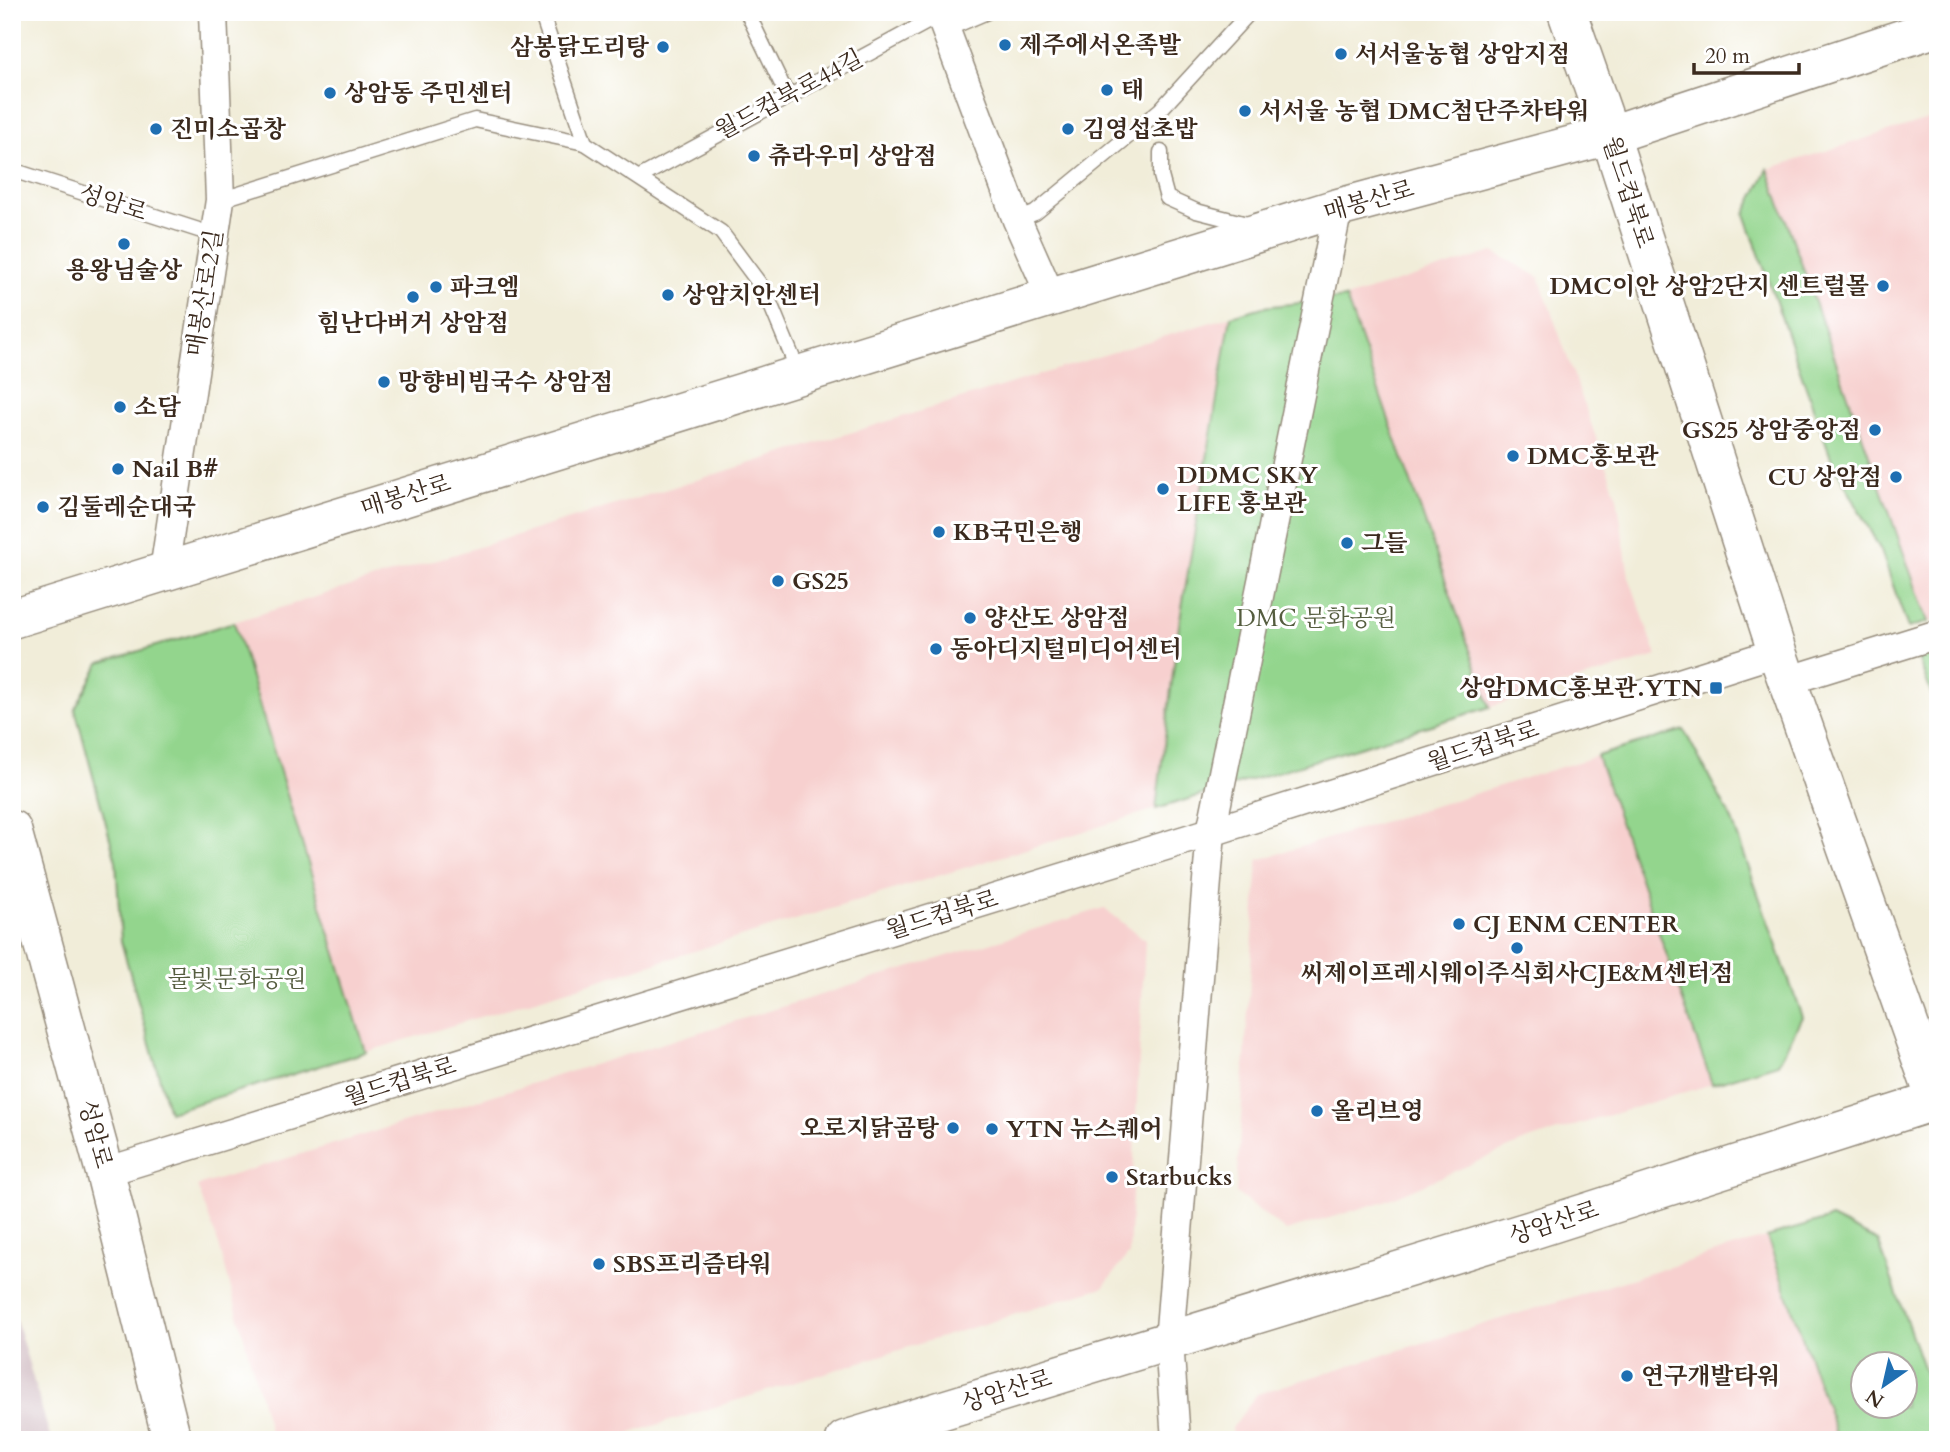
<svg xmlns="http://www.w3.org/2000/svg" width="1950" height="1452" viewBox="0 0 1950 1452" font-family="Cardo,'Noto Serif KR',serif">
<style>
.built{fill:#f7d0cf}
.industrial{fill:#d2bec5}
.green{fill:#93d58d;stroke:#678056;stroke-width:2;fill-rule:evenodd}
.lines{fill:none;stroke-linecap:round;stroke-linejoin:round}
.lane-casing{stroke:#968c7c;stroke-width:17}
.street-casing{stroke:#968c7c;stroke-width:31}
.secondary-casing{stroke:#968c7c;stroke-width:41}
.lane{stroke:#fff;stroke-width:14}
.street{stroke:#fff;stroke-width:28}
.secondary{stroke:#fff;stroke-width:38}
.poi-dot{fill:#1f6fb2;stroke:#fff;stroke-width:2.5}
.labels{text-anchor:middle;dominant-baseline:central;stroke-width:6;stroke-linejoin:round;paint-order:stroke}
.poi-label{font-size:24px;font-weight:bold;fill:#3b2a1e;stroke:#fff;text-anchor:start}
.street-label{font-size:24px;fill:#3b2a1e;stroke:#fff}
.park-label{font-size:24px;fill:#555d3f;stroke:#fff}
</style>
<rect width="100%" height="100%" fill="#fff"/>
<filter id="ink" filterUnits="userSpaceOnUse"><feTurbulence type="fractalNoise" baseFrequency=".0143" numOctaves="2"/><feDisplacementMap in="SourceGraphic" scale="14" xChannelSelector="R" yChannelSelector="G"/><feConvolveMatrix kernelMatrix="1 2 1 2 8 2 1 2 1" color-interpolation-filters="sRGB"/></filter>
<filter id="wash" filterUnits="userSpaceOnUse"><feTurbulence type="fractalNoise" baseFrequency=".00686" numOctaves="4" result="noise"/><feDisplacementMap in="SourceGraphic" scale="28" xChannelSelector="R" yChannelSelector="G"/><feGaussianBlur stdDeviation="1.57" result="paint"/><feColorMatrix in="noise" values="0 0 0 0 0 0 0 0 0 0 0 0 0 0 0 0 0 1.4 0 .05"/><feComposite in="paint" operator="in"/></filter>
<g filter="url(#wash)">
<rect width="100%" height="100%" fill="#f1edd9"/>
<!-- built -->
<g class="built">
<polygon points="1938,116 1938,619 1928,622 1768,169"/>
<polygon points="1493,252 1539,277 1617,497 1629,577 1657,656 1490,707 1346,298"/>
<polygon points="1231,316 1213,414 1165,730 1156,809 366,1052 234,622"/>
<polygon points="1597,756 1712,1084 1528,1140 1382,1202 1286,1231 1236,1193 1258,860"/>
<polygon points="1104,908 1145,940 1129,1254 1103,1287 608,1440 272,1440 219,1245 197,1186"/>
<polygon points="1767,1237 1838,1440 1233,1440 1232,1428 1257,1394"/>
</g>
<!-- industrial -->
<polygon class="industrial" points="12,1306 51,1440 12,1440"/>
<!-- green -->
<g class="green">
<polygon points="1768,169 1928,622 1908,628 1881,551 1831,458 1745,214"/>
<polygon points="1346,298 1490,707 1156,809 1179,625 1231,316 1263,307"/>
<polygon points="234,622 366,1052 169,1112 121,941 116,861 75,709 100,663"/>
<polygon points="1938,652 1938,727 1934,700 1918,658"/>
<polygon points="1684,730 1731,818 1802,1017 1778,1064 1712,1084 1597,756"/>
<path d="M1831 1218 1878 1241 1938 1409V1440H1838L1767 1237ZM1904 1364V1406H1862V1364Z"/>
</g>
</g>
<g filter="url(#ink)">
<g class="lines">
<defs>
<g id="lane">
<polyline points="541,12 585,143"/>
<polyline points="747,12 787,95"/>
<polyline points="945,30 987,12"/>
<polyline points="1161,152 1161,176 1167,198 1196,211 1251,225"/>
<polyline points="12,170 214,235"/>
<polyline points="640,177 940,15"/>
<polyline points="220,200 475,120 585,143 721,232 765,291 799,373"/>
<polyline points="1017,220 1035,213 1160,110 1250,12"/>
</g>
<g id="street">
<polyline points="939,12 1017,220 1052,299"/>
<polyline points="164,571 220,200 213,12"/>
<polyline points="1787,681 1938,634"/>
<polyline points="105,1172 1211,832 1777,652"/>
<polyline points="1176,1440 1169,1341 1211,832 1338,208"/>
</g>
<g id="secondary">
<polyline points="1567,12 1610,135 1777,652 1938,1106"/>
<polyline points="12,619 1338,208 1610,135 1938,27"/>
<polyline points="12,830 105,1172 172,1440"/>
<polyline points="845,1440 1532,1230 1938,1100"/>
</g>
</defs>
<!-- lane casing -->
<use href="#lane" class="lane-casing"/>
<!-- street casing -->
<use href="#street" class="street-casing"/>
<!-- secondary casing -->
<use href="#secondary" class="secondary-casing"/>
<!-- lane -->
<use href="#lane" class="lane"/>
<!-- street -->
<use href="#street" class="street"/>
<!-- secondary -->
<use href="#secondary" class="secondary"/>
</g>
</g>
<!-- markers -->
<g class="poi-dot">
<circle cx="1005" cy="45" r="7"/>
<circle cx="663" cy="47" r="7"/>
<circle cx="1341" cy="54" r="7"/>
<circle cx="1107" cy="90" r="7"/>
<circle cx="330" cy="93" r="7"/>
<circle cx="1245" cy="111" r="7"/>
<circle cx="156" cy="129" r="7"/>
<circle cx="1068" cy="129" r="7"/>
<circle cx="754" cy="156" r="7"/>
<circle cx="124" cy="244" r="7"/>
<circle cx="1883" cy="286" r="7"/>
<circle cx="436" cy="287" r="7"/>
<circle cx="668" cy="295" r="7"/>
<circle cx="413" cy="297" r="7"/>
<circle cx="384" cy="382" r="7"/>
<circle cx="120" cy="407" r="7"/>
<circle cx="1875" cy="430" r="7"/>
<circle cx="1513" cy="456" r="7"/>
<circle cx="118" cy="469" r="7"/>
<circle cx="1896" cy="477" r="7"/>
<circle cx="1163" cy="489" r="7"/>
<circle cx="43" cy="507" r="7"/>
<circle cx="939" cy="532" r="7"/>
<circle cx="1347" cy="543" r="7"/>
<circle cx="778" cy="581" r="7"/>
<circle cx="970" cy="618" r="7"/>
<circle cx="936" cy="649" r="7"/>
<rect x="1709" y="681" width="14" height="14" rx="3.5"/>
<circle cx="1459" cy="924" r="7"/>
<circle cx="1517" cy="948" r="7"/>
<circle cx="1317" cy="1111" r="7"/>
<circle cx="953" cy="1128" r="7"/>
<circle cx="992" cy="1129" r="7"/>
<circle cx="1112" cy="1177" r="7"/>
<circle cx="599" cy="1264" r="7"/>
<circle cx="1627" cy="1376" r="7"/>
</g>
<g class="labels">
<!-- poi labels -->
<g class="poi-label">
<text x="1019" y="45">제주에서온족발</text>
<text x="649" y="47" text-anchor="end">삼봉닭도리탕</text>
<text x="1355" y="54">서서울농협 상암지점</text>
<text x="1121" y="90">태</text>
<text x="344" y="93">상암동 주민센터</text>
<text x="1259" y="111">서서울 농협 DMC첨단주차타워</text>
<text x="170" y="129">진미소곱창</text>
<text x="1082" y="129">김영섭초밥</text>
<text x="768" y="156">츄라우미 상암점</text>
<text x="124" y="270" text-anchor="middle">용왕님술상</text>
<text x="1869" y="286" text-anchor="end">DMC이안 상암2단지 센트럴몰</text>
<text x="450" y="287">파크엠</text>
<text x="682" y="295">상암치안센터</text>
<text x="413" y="323" text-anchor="middle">힘난다버거 상암점</text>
<text x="398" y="382">망향비빔국수 상암점</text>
<text x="134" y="407">소담</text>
<text x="1861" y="430" text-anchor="end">GS25 상암중앙점</text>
<text x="1527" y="456">DMC홍보관</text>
<text x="132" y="469">Nail B#</text>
<text x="1177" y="475">DDMC SKY<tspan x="1177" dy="28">LIFE 홍보관</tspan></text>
<text x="1882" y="477" text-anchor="end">CU 상암점</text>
<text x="57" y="507">김둘레순대국</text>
<text x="953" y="532">KB국민은행</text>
<text x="1361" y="543">그들</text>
<text x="792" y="581">GS25</text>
<text x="984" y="618">양산도 상암점</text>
<text x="950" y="649">동아디지털미디어센터</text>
<text x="1702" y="688" text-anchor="end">상암DMC홍보관.YTN</text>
<text x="1473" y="924">CJ ENM CENTER</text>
<text x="1517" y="973" text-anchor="middle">씨제이프레시웨이주식회사CJE&amp;M센터점</text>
<text x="1331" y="1111">올리브영</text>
<text x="939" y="1128" text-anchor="end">오로지닭곰탕</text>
<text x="1006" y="1129">YTN 뉴스퀘어</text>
<text x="1126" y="1177">Starbucks</text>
<text x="613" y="1264">SBS프리즘타워</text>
<text x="1641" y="1376">연구개발타워</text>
</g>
<!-- street labels -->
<g class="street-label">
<text transform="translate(789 95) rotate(-28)">월드컵북로44길</text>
<text transform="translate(1628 192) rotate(72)">월드컵북로</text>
<text transform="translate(1369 201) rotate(-16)">매봉산로</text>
<text transform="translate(113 203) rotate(18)">성암로</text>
<text transform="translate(205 293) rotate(-81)">매봉산로2길</text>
<text transform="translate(406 496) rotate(-17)">매봉산로</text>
<text transform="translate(1483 746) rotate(-18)">월드컵북로</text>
<text transform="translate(942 915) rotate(-17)">월드컵북로</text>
<text transform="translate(400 1082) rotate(-17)">월드컵북로</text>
<text transform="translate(95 1134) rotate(75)">성암로</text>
<text transform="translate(1554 1223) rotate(-18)">상암산로</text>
<text transform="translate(1007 1391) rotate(-17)">상암산로</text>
</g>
<!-- park labels -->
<g class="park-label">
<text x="1316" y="618">DMC 문화공원</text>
<text x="237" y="979">물빛문화공원</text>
</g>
</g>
<!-- margin -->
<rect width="1950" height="1452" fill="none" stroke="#fff" stroke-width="42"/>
<!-- north arrow -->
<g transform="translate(1884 1385) rotate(214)"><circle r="33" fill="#ffffff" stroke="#b1aaa5" stroke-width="2"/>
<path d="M0-5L12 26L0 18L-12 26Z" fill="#1f6fb2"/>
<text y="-10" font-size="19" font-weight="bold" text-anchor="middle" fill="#3b2a1e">N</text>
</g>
<!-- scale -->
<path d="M1694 63v10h105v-10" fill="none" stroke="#3b2a1e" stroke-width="3.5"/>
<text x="1705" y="63" font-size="21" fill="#3b2a1e" stroke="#ffffff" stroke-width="5" paint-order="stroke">20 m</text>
</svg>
